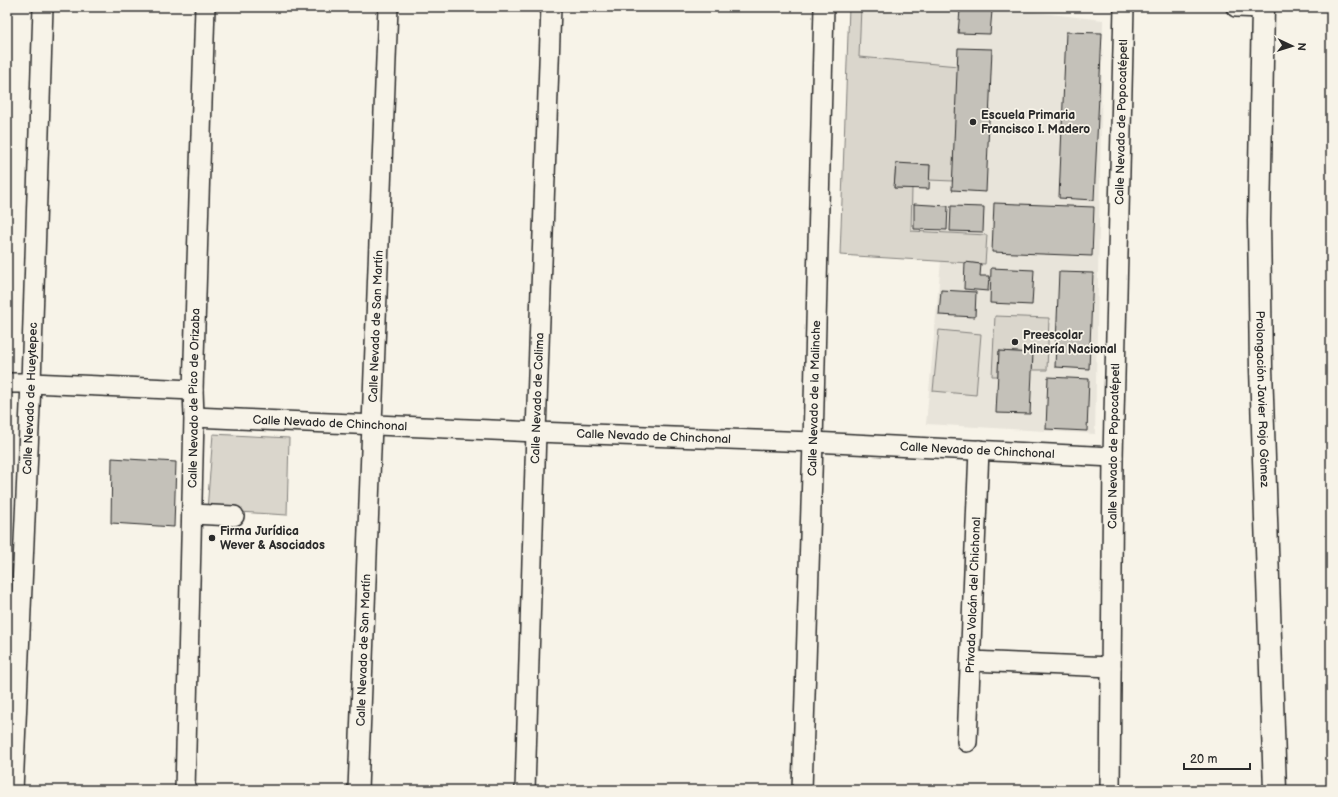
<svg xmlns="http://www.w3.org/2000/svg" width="1338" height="797" viewBox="0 0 1338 797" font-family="'Balsamiq Sans',sans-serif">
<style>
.built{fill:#e8e4da}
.green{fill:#dad6cc;stroke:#82807c}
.building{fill:#c4c1b9;stroke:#2b2b2b}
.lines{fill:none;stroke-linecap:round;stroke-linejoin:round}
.minor-casing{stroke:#2b2b2b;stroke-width:22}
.tertiary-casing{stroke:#2b2b2b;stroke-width:25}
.minor{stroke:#f7f3e8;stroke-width:19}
.tertiary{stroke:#f7f3e8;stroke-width:22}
.poi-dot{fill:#2b2b2b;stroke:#f7f3e8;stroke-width:1.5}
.labels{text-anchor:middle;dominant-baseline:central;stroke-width:3.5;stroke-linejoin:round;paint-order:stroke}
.poi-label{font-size:12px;font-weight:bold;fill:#2b2b2b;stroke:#f7f3e8;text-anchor:start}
.street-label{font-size:12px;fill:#2b2b2b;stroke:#f7f3e8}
</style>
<rect width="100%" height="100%" fill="#f7f3e8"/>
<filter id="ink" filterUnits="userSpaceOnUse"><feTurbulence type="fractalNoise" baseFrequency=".025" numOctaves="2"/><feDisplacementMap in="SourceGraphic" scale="8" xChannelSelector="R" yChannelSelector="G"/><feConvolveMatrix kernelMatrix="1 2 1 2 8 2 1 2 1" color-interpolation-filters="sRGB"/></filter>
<g filter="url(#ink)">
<!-- built -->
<polygon class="built" points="849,7 990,7 1103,20 1095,434 926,424 941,261 840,255"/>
<!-- green -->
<g class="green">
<polygon points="849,7 861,7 859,57 958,66 953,181 929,180 930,165 896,164 894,188 912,188 911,231 987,235 985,264 840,255"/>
<polygon points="995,316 1049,318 1047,370 1032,370 1032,353 999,351 998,376 992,376"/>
<polygon points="939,330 981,334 976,395 933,391"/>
<polygon points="213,434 289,438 287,515 207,510"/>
</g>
<!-- building -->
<g class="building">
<polygon points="960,10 992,11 990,34 958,33"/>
<polygon points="1066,32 1102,33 1094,200 1059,198"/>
<polygon points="958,48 992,49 986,192 952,190"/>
<polygon points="896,163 930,165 929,189 894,188"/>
<polygon points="994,203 1094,207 1092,256 992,252"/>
<polygon points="914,204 948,206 947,230 914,229"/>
<polygon points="951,206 984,207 983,232 950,231"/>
<polygon points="965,262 981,264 980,276 989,276 988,291 964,289"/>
<polygon points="991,268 1034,270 1032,305 990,303"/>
<polygon points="1059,272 1093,273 1089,369 1055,367"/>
<polygon points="941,290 976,292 975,317 939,315"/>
<polygon points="999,351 1033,353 1030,414 996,413"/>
<polygon points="1048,377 1089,379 1087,431 1046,429"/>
<polygon points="112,458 176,462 174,527 111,523"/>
</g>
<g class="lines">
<defs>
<g id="minor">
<polyline points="1236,7 1263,8"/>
<polyline points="7,383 31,383 193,390"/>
<path id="s1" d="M194 417 536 432 813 442 1113 457"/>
<polyline points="192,514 234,516"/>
<polyline points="971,661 1111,667"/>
<path id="s2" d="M967 742 979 450"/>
<path id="s3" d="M13 790 31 383 43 7"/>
<path id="s4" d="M185 790 194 417 193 390 205 7"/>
<path id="s5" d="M358 790 388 7"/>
<path id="s6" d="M525 790 536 432 551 7"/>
<path id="s7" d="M802 790 813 442 824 7"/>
<path id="s8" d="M1110 790 1113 457 1124 7"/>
</g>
<g id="tertiary">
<path id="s9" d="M1263 7 1259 221 1261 368 1275 790"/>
</g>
</defs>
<!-- minor casing -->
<use href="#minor" class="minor-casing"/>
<!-- tertiary casing -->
<use href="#tertiary" class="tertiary-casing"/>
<!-- minor -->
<use href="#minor" class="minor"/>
<!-- tertiary -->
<use href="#tertiary" class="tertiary"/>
</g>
</g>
<!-- markers -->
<g class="poi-dot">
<circle cx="973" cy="122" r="4"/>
<circle cx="1015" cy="342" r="4"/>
<circle cx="212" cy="538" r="4"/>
</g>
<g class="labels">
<!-- poi labels -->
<g class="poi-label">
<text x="981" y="115">Escuela Primaria<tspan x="981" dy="14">Francisco I. Madero</tspan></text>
<text x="1023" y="335">Preescolar<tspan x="1023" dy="14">Minería Nacional</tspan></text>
<text x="220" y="531">Firma Jurídica<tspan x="220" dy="14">Wever &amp; Asociados</tspan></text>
</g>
<!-- street labels -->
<g class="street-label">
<text stroke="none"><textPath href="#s8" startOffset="668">Calle Nevado de Popocatépetl</textPath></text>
<text stroke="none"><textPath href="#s5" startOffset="464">Calle Nevado de San Martín</textPath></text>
<text stroke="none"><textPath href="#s4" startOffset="392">Calle Nevado de Pico de Orizaba</textPath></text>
<text stroke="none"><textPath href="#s6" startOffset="392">Calle Nevado de Colima</textPath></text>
<text stroke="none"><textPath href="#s3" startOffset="392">Calle Nevado de Hueytepec</textPath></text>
<text stroke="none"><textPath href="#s7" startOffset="392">Calle Nevado de la Malinche</textPath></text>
<text stroke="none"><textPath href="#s9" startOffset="392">Prolongación Javier Rojo Gómez</textPath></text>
<text stroke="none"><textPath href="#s1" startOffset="136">Calle Nevado de Chinchonal</textPath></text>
<text stroke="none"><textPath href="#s1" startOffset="460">Calle Nevado de Chinchonal</textPath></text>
<text stroke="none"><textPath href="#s8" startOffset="344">Calle Nevado de Popocatépetl</textPath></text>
<text stroke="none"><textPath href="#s1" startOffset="784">Calle Nevado de Chinchonal</textPath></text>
<text stroke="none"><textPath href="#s2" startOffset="147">Privada Volcán del Chichonal</textPath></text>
<text stroke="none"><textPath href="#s5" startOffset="140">Calle Nevado de San Martín</textPath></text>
</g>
</g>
<!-- margin -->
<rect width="1338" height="797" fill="none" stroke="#f7f3e8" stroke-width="24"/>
<rect x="12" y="12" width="1314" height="773" fill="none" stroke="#2b2b2b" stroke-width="1.5" filter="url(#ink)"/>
<!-- north arrow -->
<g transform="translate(1292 46) rotate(94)" stroke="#f7f3e8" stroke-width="3" paint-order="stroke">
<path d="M0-3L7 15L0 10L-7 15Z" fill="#2b2b2b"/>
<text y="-6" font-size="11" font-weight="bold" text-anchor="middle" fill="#2b2b2b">N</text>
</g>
<!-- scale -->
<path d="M1184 763v6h66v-6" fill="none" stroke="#2b2b2b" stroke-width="2"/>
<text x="1190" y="763" font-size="12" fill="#2b2b2b" stroke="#f7f3e8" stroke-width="3" paint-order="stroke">20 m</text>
</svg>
